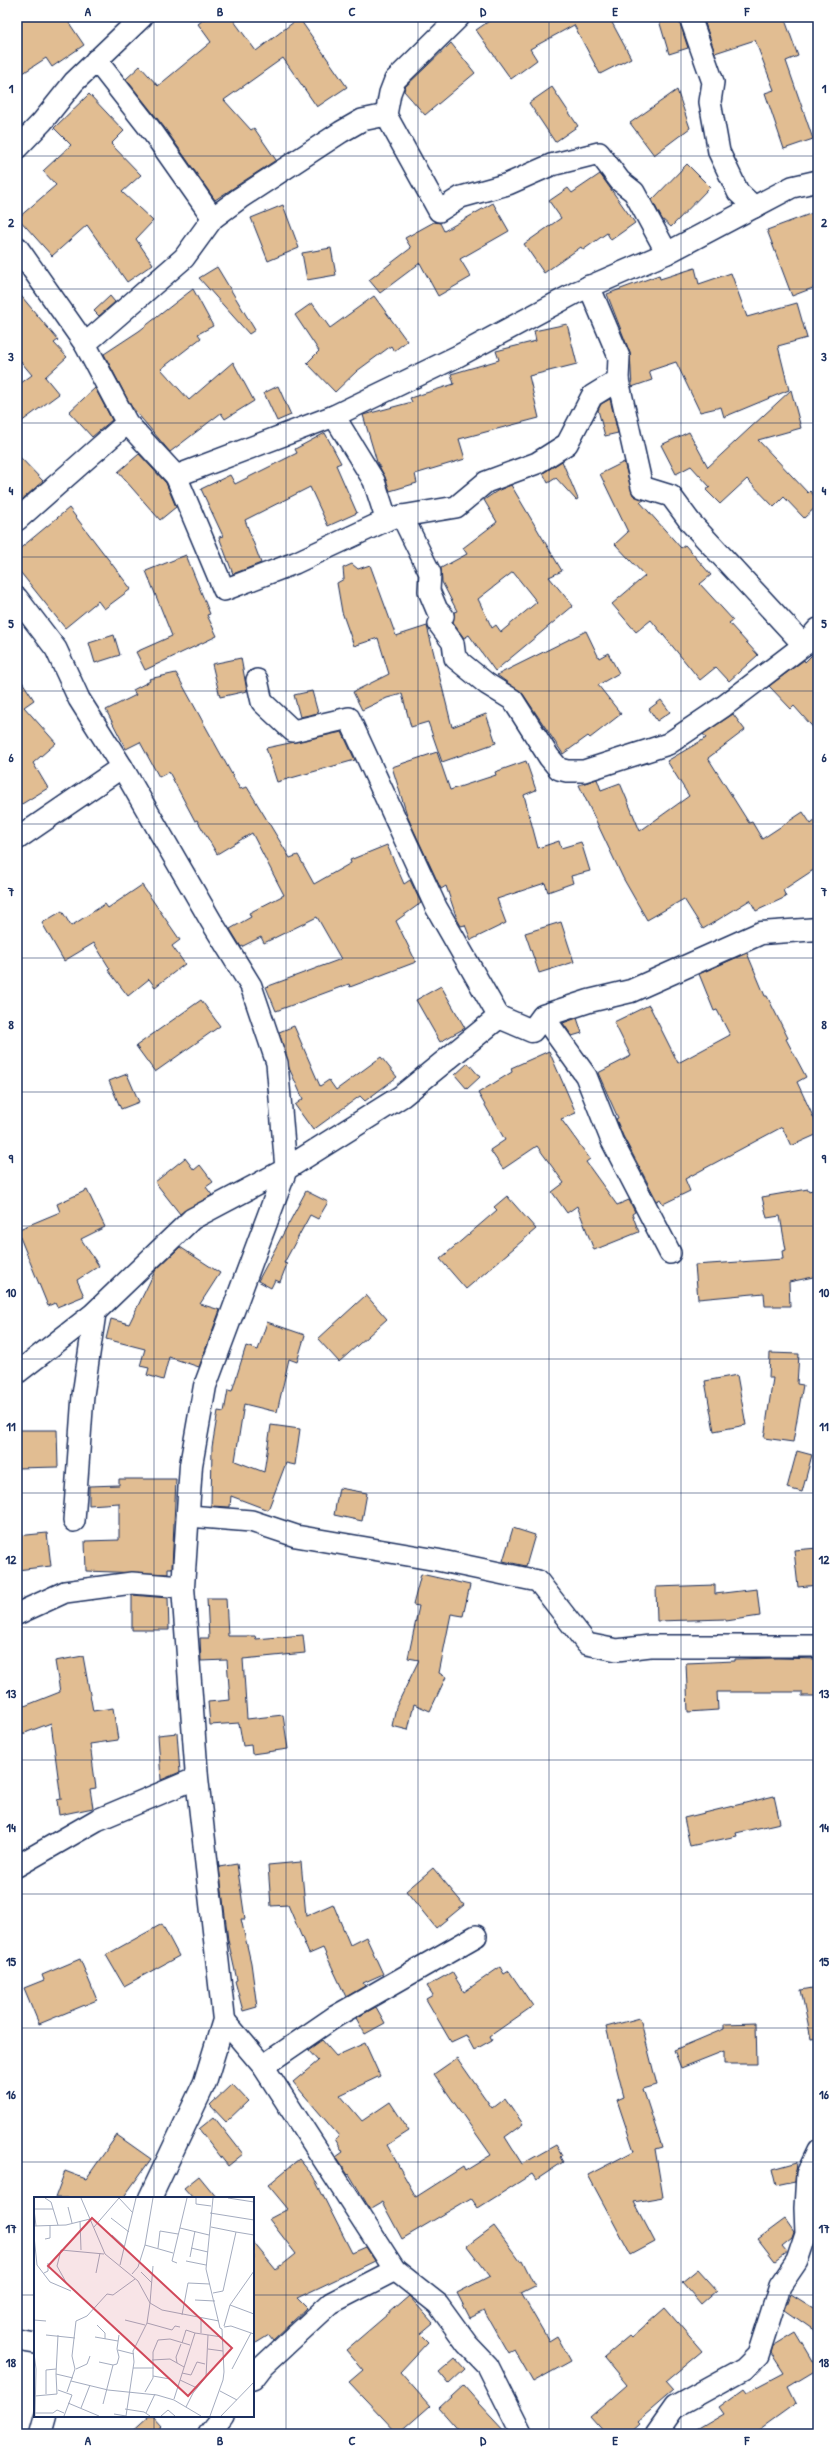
<svg xmlns="http://www.w3.org/2000/svg" width="835" height="2451" viewBox="0 0 835 2451" font-family="'Patrick Hand',sans-serif">
<style>
.building{fill:#e1bd92;stroke:#1b2f5e;fill-rule:evenodd}
.lines{fill:none;stroke-linecap:round;stroke-linejoin:round}
.street-casing{stroke:#1b2f5e;stroke-width:24}
.secondary-casing{stroke:#1b2f5e;stroke-width:25}
.street{stroke:#fff;stroke-width:21}
.secondary{stroke:#fff;stroke-width:22}
.grid{fill:none;stroke:#1b2f5e;stroke-width:1;stroke-opacity:0.55}
.inset-road{fill:none;stroke:#a4acbf;stroke-width:1}
.view{fill:#d1495b;fill-opacity:0.15;stroke:#d1495b;stroke-width:2}
.inset-edge{fill:none;stroke:#1b2f5e;stroke-width:2}
.neatline{fill:none;stroke:#1b2f5e;stroke-width:1.5}
.grid-label{font-size:13px;text-anchor:middle;font-weight:bold;fill:#1b2f5e}
</style>
<rect width="100%" height="100%" fill="#fff"/>
<filter id="ink" filterUnits="userSpaceOnUse"><feTurbulence type="fractalNoise" baseFrequency=".025" numOctaves="2"/><feDisplacementMap in="SourceGraphic" scale="8" xChannelSelector="R" yChannelSelector="G"/><feConvolveMatrix kernelMatrix="1 2 1 2 8 2 1 2 1" color-interpolation-filters="sRGB"/></filter>
<g filter="url(#ink)">
<!-- building -->
<g class="building">
<polygon points="17,17 65,17 84,45 52,67 46,58 17,77"/>
<polygon points="207,17 231,17 256,51 299,18 347,87 317,107 283,58 224,100 251,130 254,128 276,160 215,200 164,127 126,79 140,66 158,86 211,42 198,24"/>
<polygon points="495,17 609,17 631,58 600,74 574,25 530,49 537,60 511,79 476,30"/>
<polygon points="658,17 678,17 688,48 669,54"/>
<polygon points="703,17 784,17 798,56 786,61 813,139 784,149 765,93 774,90 755,40 715,53"/>
<polygon points="451,43 475,73 425,115 404,91 405,87"/>
<polygon points="552,87 578,126 555,142 529,103"/>
<polygon points="677,90 690,128 654,155 630,123"/>
<polygon points="89,94 124,131 111,144 141,175 122,192 153,221 136,239 153,264 127,282 87,225 52,256 18,218 56,185 43,171 71,145 54,128"/>
<polygon points="687,164 710,187 671,227 662,219 652,200"/>
<polygon points="600,174 635,223 611,240 607,233 583,250 581,247 544,273 524,244 561,218 549,201 568,188 572,193"/>
<polygon points="493,203 509,231 460,259 471,277 438,296 420,263 380,293 369,280 411,248 405,238 434,222 440,223 444,231"/>
<polygon points="283,205 299,248 268,261 251,218"/>
<polygon points="818,211 818,286 792,296 767,230"/>
<polygon points="331,248 336,275 307,280 302,253"/>
<polygon points="217,267 255,330 249,334 199,278"/>
<polygon points="695,268 699,284 731,273 747,317 797,303 807,338 778,346 789,390 724,417 721,407 700,412 676,362 649,371 652,380 632,387 630,353 607,294 659,275 660,279"/>
<polygon points="193,289 213,326 198,334 201,338 161,369 189,400 233,362 254,401 225,419 221,413 170,452 131,406 104,354 139,331"/>
<polygon points="17,291 58,340 54,343 67,357 45,377 59,394 17,425 17,386 32,375 17,357"/>
<polygon points="110,296 115,302 99,316 94,311"/>
<polygon points="374,296 407,341 394,351 391,346 357,371 335,392 307,363 319,351 295,315 312,303 330,328"/>
<polygon points="567,324 577,364 529,376 539,418 459,439 465,459 415,474 417,483 390,491 385,477 377,462 363,415 412,402 410,398 454,384 451,374 499,360 496,351 536,341 534,331"/>
<polygon points="278,386 291,415 277,421 264,393"/>
<polygon points="95,388 112,420 92,437 69,412"/>
<polygon points="791,390 801,428 758,440 808,493 810,491 818,500 818,505 804,518 784,497 774,507 747,479 720,504 706,490 710,487 691,466 676,474 661,445 689,432 708,467"/>
<polygon points="610,399 618,433 605,436 598,410 601,404"/>
<polygon points="325,433 341,463 336,465 357,513 328,526 310,487 245,520 261,563 233,574 219,537 223,536 201,489 230,475 235,484 297,453 295,449"/>
<polygon points="17,454 43,481 17,504"/>
<polygon points="139,454 166,483 176,507 160,520 118,472"/>
<polygon points="562,461 578,499 576,500 556,478 548,483 543,473"/>
<polygon points="624,462 633,495 644,500 640,502 681,548 685,545 711,575 700,584 733,620 729,623 758,655 729,681 716,667 700,680 651,620 636,632 612,604 645,576 615,544 628,532 600,474"/>
<path d="M511 485 562 571 549 577 573 606 495 671 469 635 464 638 453 623 454 612 457 611 442 582 441 568 467 554 463 548 497 522 484 500 497 491ZM513 572 537 602 501 632 496 625 492 628 478 599Z"/>
<polygon points="69,508 131,589 104,609 98,601 65,628 17,568 17,551"/>
<polygon points="186,555 210,614 207,615 217,636 145,670 136,652 172,636 146,571"/>
<polygon points="352,564 358,569 370,565 396,636 427,626 452,727 486,714 496,743 442,762 428,722 411,727 402,694 387,698 362,710 353,692 389,674 378,638 354,646 342,612 337,583 344,579 343,568"/>
<polygon points="586,631 599,658 608,653 619,673 598,685 621,714 590,738 588,736 563,754 523,694 497,675"/>
<polygon points="114,635 120,655 95,663 89,643"/>
<polygon points="818,649 818,733 794,706 791,709 769,686 804,660 805,662"/>
<polygon points="241,658 247,691 220,697 212,664"/>
<polygon points="176,673 240,789 247,787 290,858 298,855 314,884 351,863 350,860 387,845 404,884 410,880 421,903 396,921 416,962 350,987 349,984 276,1011 266,987 341,959 317,917 264,943 261,937 241,947 230,929 251,917 249,913 284,895 252,833 217,854 197,820 195,821 169,772 159,777 140,742 126,749 106,710 136,695 133,690 150,681 149,679"/>
<polygon points="17,674 34,700 24,707 56,743 33,763 48,788 17,807"/>
<polygon points="312,691 318,713 300,717 294,695"/>
<polygon points="661,700 670,712 657,721 649,709"/>
<polygon points="733,714 745,730 708,758 749,823 752,822 762,839 803,812 811,824 818,818 818,867 783,890 786,897 756,911 750,900 703,929 684,899 647,920 623,878 579,785 597,779 601,790 620,783 640,831 689,796 667,761 706,738 703,734"/>
<polygon points="342,732 355,760 277,782 266,748"/>
<polygon points="437,752 450,790 496,775 495,772 526,761 536,790 524,795 538,848 559,841 561,848 581,842 590,871 571,876 573,883 548,892 545,883 497,899 506,923 471,940 465,925 461,926 457,919 446,886 441,889 408,818 392,767"/>
<polygon points="142,885 180,940 172,946 185,964 155,987 149,979 128,996 108,970 110,969 94,943 64,961 42,923 62,911 71,926 105,904 108,908"/>
<polygon points="561,922 574,962 539,973 525,933"/>
<polygon points="747,953 765,996 767,996 788,1038 786,1039 806,1077 797,1082 818,1127 818,1134 791,1146 782,1127 685,1179 690,1191 663,1204 660,1199 657,1201 623,1136 616,1119 618,1118 598,1073 631,1056 614,1022 649,1005 678,1063 730,1035 717,1010 714,1011 699,974"/>
<polygon points="441,986 465,1028 440,1042 416,1000"/>
<polygon points="201,1000 220,1026 155,1072 136,1046"/>
<polygon points="577,1018 582,1033 572,1036 563,1023"/>
<polygon points="294,1026 320,1086 329,1080 336,1090 381,1057 397,1077 365,1101 360,1096 313,1130 295,1105 303,1099 289,1068 279,1032"/>
<polygon points="549,1051 576,1113 561,1119 590,1159 586,1162 617,1205 629,1200 635,1212 632,1214 639,1232 594,1250 577,1206 567,1213 552,1192 564,1183 537,1146 503,1169 490,1150 505,1140 478,1093 512,1072 511,1068"/>
<polygon points="468,1063 480,1077 467,1089 455,1075"/>
<polygon points="127,1074 139,1102 121,1109 109,1081"/>
<polygon points="185,1158 194,1170 200,1165 213,1182 206,1187 212,1195 180,1214 155,1182"/>
<polygon points="808,1189 808,1191 818,1189 818,1276 789,1282 790,1306 765,1306 764,1293 698,1299 695,1265 783,1259 782,1251 786,1250 780,1216 767,1218 762,1197"/>
<polygon points="87,1190 105,1227 81,1239 99,1266 77,1280 84,1296 57,1307 55,1303 48,1306 17,1230 60,1212 57,1204"/>
<polygon points="306,1191 328,1202 318,1219 310,1215 284,1263 287,1264 280,1282 275,1280 271,1288 258,1281"/>
<polygon points="507,1196 536,1229 466,1289 440,1259 497,1210 494,1207"/>
<polygon points="180,1247 220,1273 200,1304 220,1310 199,1367 169,1357 163,1380 147,1375 149,1368 140,1366 145,1349 106,1339 111,1319 129,1324 155,1271"/>
<polygon points="366,1295 387,1319 339,1362 318,1339"/>
<polygon points="267,1322 305,1335 297,1362 289,1359 277,1412 244,1404 235,1461 264,1472 271,1425 300,1429 295,1465 286,1463 268,1510 231,1496 230,1507 211,1506 212,1447 218,1411 224,1412 228,1390 232,1391 246,1346 258,1350"/>
<polygon points="770,1353 799,1354 797,1384 803,1385 793,1442 764,1438 773,1378 769,1378"/>
<polygon points="737,1375 746,1425 714,1431 705,1381"/>
<polygon points="17,1430 57,1430 58,1467 17,1468"/>
<polygon points="797,1451 812,1455 802,1492 787,1488"/>
<polygon points="119,1479 176,1479 172,1568 168,1568 168,1574 86,1571 85,1541 119,1540 119,1503 89,1505 89,1486 119,1485"/>
<polygon points="339,1488 367,1493 362,1521 334,1515"/>
<polygon points="513,1528 535,1535 526,1566 503,1561"/>
<polygon points="47,1533 51,1566 17,1570 17,1536"/>
<polygon points="818,1548 818,1585 798,1587 794,1550"/>
<polygon points="421,1574 470,1585 463,1616 451,1614 439,1673 446,1677 430,1711 414,1704 408,1730 392,1726 396,1707 419,1660 408,1658 419,1606 413,1605"/>
<polygon points="715,1585 715,1594 757,1589 760,1616 726,1621 726,1619 657,1621 656,1587"/>
<polygon points="132,1595 168,1598 169,1630 132,1630"/>
<polygon points="207,1598 226,1598 228,1636 255,1636 256,1639 303,1635 305,1653 243,1659 247,1719 283,1715 288,1749 252,1754 251,1745 243,1746 239,1723 210,1725 208,1702 230,1700 227,1660 201,1661 200,1638 209,1638"/>
<polygon points="83,1656 93,1711 113,1708 118,1740 90,1744 96,1788 90,1789 93,1808 59,1815 57,1800 61,1799 51,1723 17,1736 17,1709 60,1692 55,1661"/>
<polygon points="778,1658 818,1659 818,1696 802,1696 802,1692 717,1692 718,1710 688,1712 686,1663 735,1661 735,1659"/>
<polygon points="177,1733 180,1772 161,1780 158,1735"/>
<polygon points="774,1796 780,1823 736,1833 737,1836 690,1846 684,1818"/>
<polygon points="301,1862 306,1916 333,1904 350,1945 366,1937 383,1974 363,1983 365,1986 346,1997 323,1948 309,1954 288,1905 271,1906 268,1865"/>
<polygon points="237,1864 245,1919 241,1919 251,1963 257,2007 243,2011 235,1981 237,1980 228,1940 219,1867"/>
<polygon points="433,1868 464,1905 436,1928 406,1891"/>
<polygon points="162,1924 179,1956 124,1986 106,1955"/>
<polygon points="80,1959 97,2000 39,2024 24,1988 44,1980 42,1975"/>
<polygon points="500,1967 504,1974 509,1971 533,2006 490,2036 492,2040 474,2050 466,2035 451,2042 426,1999 433,1995 427,1986 452,1972 464,1992"/>
<polygon points="818,1987 818,2038 811,2039 801,1990"/>
<polygon points="376,2007 385,2023 365,2034 356,2018"/>
<polygon points="640,2018 657,2085 643,2089 662,2147 655,2149 663,2197 634,2202 655,2242 631,2255 588,2175 634,2151 617,2100 624,2097 606,2027"/>
<polygon points="756,2023 757,2064 724,2064 724,2051 681,2068 674,2050 724,2029 724,2024"/>
<polygon points="322,2040 336,2056 365,2043 380,2076 340,2095 362,2121 390,2102 409,2131 387,2145 416,2197 463,2167 465,2171 491,2155 434,2074 457,2058 492,2108 505,2098 523,2124 505,2137 522,2164 556,2145 562,2155 560,2157 563,2162 536,2180 532,2174 478,2208 471,2198 402,2239 382,2202 370,2209 349,2174 348,2175 336,2157 343,2152 335,2139 339,2136 293,2082 318,2061 308,2050"/>
<polygon points="232,2084 248,2101 226,2122 210,2105"/>
<polygon points="214,2117 243,2154 228,2166 199,2129"/>
<polygon points="117,2135 151,2159 123,2198 55,2198 65,2171 86,2179"/>
<polygon points="299,2159 313,2176 352,2253 366,2247 375,2261 297,2298 307,2308 273,2340 269,2335 253,2345 253,2242 276,2270 296,2254 269,2219 288,2209 268,2185"/>
<polygon points="797,2162 795,2182 776,2186 772,2169"/>
<polygon points="199,2176 217,2198 193,2198 184,2188"/>
<polygon points="785,2219 794,2232 792,2238 782,2246 787,2252 775,2261 758,2239"/>
<polygon points="494,2226 520,2261 522,2260 535,2286 521,2293 549,2341 557,2336 571,2361 533,2382 514,2349 508,2353 484,2311 470,2318 457,2293 490,2276 467,2246"/>
<polygon points="698,2269 717,2290 701,2304 682,2282"/>
<polygon points="791,2294 818,2311 818,2333 785,2310"/>
<polygon points="409,2296 433,2323 420,2334 428,2342 400,2372 430,2406 398,2434 349,2382 363,2370 346,2350"/>
<polygon points="665,2308 702,2351 665,2382 673,2391 637,2422 639,2424 628,2434 605,2434 590,2417 627,2385 604,2357 629,2336 631,2338"/>
<polygon points="796,2332 818,2369 788,2387 796,2403 753,2434 690,2434 724,2414 719,2407 745,2388 748,2392 784,2373 771,2353 773,2346"/>
<polygon points="455,2358 465,2369 449,2384 439,2372"/>
<polygon points="464,2385 479,2402 478,2403 507,2434 462,2434 439,2408"/>
<polygon points="149,2416 153,2416 162,2426 153,2434 129,2434"/>
</g>
<g class="lines">
<defs>
<g id="street">
<polyline points="459,17 395,80 390,93 386,115 439,211 461,197 508,184 551,165 599,153 620,181 634,192 667,253"/>
<polyline points="690,17 713,82 710,102 719,152 738,192 754,207"/>
<polyline points="96,60 154,134 213,218"/>
<polyline points="17,148 42,122 74,82 142,17"/>
<polyline points="17,247 85,344 127,423 176,476 334,416 458,356 577,292 667,253 792,187 818,181"/>
<polyline points="85,344 184,258 213,218 240,198 341,132 362,120 386,115"/>
<polyline points="618,380 642,487 671,496 691,523 804,645"/>
<polyline points="334,416 374,481 384,512 389,519"/>
<polyline points="176,476 224,590 295,563 389,519 402,516 430,573 429,591 437,610 443,616 439,624 453,643 455,658 487,684 513,700 549,757 559,769 567,771 584,771 668,744 724,706 804,645 818,629"/>
<polyline points="402,516 456,507 486,482 537,463 567,444 592,396 618,380 619,357 589,286"/>
<polyline points="17,520 127,423"/>
<polyline points="17,598 56,649 79,699 122,767 211,921 251,986 277,1063 286,1169 192,1219 93,1314 17,1373"/>
<polyline points="257,680 262,702 293,731 349,718 436,907 499,1017"/>
<polyline points="17,839 122,767"/>
<polyline points="543,1016 586,1076 612,1141 670,1253"/>
<polyline points="189,1516 251,1521 296,1536 437,1560 538,1581 587,1644 617,1650 650,1646 818,1646"/>
<polyline points="74,1521 83,1395 95,1313"/>
<polyline points="17,1614 65,1592 132,1583 183,1587"/>
<polyline points="17,1866 97,1820 197,1778"/>
<polyline points="224,2020 263,2066 395,2270 438,2304 467,2344 488,2366 522,2434"/>
<polyline points="263,2066 336,2016 476,1936"/>
<polyline points="17,2340 35,2343"/>
<polyline points="253,2379 263,2366 331,2303 395,2270"/>
<polyline points="209,2434 223,2416"/>
<polyline points="656,2434 675,2407 744,2369 758,2355 780,2286 797,2261 806,2234 805,2208 807,2174 818,2151"/>
</g>
<g id="secondary">
<polyline points="150,2198 205,2082 224,2020 197,1778 183,1587 191,1465 205,1386 286,1169 402,1096 499,1017 532,1031 543,1016 589,1001 631,991 761,933 818,929"/>
<polyline points="41,2434 46,2416"/>
</g>
</defs>
<!-- street casing -->
<use href="#street" class="street-casing"/>
<!-- secondary casing -->
<use href="#secondary" class="secondary-casing"/>
<!-- street -->
<use href="#street" class="street"/>
<!-- secondary -->
<use href="#secondary" class="secondary"/>
</g>
</g>
<!-- grid -->
<path class="grid" d="M154 17V2198M286 17V2434M418 17V2434M549 17V2434M681 17V2434M17 156H818M17 289H818M17 423H818M17 557H818M17 691H818M17 824H818M17 958H818M17 1092H818M17 1226H818M17 1359H818M17 1493H818M17 1627H818M17 1760H818M17 1894H818M17 2028H818M17 2162H818M17 2295H35M253 2295H818M154 2416V2434"/>
<!-- overview -->
<g transform="translate(34 2197)">
<rect width="220" height="220" fill="#fff"/>
<path class="inset-road" d="M11 1 17 5 24 28M47 1 71 57 104 84 116 106 113 126 99 154 100 165 92 219M85 1 99 16M162 1V7L177 9M194 1 220 5M34 10 38 26M0 12H19M0 12 2 29M176 16 220 23M77 21 95 35M46 24 47 53M0 29 32 28 56 22M60 30 85 1M177 30 202 35 189 94 179 96M146 31 175 38M202 35 220 38M78 38 91 50M0 39 3 68 16 85 37 94M11 42 16 41V28M111 48 139 56M124 51 126 34 144 37M157 51 174 55M156 60 161 34M152 64 172 68M143 66 138 64 153 1M86 68 102 1M119 69 116 106 128 113 185 124M107 75 118 86M10 76 14 74V66M62 76 66 56M98 77 104 70 111 48 119 1M33 87 23 69 27 53 70 57M161 103 181 104M196 108 220 117M148 118 154 86 176 87M0 123 12 124M91 123 111 128M113 126 138 133 141 129 146 130M63 128 71 136V142M190 129 196 108 220 74M190 130 197 129 220 137M167 136V121M12 138 41 141M24 138 22 177 39 181M61 140 84 144M148 146 152 133 161 136M147 147 142 160 143 166 150 170M174 152 189 154M84 153 100 157M0 156 2 172 1 219M118 163 136 162 143 166M65 165 79 168 69 207M79 168 83 167 85 160 83 152 85 138M99 171H120M42 172 53 167 56 159M198 172 217 136M148 176 157 178 163 165 171 167M119 179 136 182M146 183 163 191M37 184 74 193 123 198 140 203 167 219M24 193 38 198 30 219M186 194 203 203M33 195 41 172 38 159 42 124 53 119 73 97 79 98 101 82M111 195 119 181V155L124 143 136 142 156 148M12 197V173L22 172M1 199 23 197 22 177M140 202 161 136 188 140M34 206 65 219M152 210 159 196 172 180 174 138M47 211 56 188M91 212 110 215 116 219M1 216H19L23 213 30 216M112 216 121 197M80 217 92 219M127 219 134 213 141 219M176 219 189 183 190 175 188 132 186 131 172 72 179 1M187 219 220 185"/>
<path class="view" d="M58 21 198 151 154 199 14 69Z"/>
<rect width="220" height="220" class="inset-edge"/>
</g>
<!-- margin -->
<rect width="835" height="2451" fill="none" stroke="#fff" stroke-width="44"/>
<rect x="22" y="22" width="791" height="2407" class="neatline"/>
<g class="grid-label">
<text x="88" y="16">A</text>
<text x="220" y="16">B</text>
<text x="352" y="16">C</text>
<text x="483" y="16">D</text>
<text x="615" y="16">E</text>
<text x="747" y="16">F</text>
<text x="11" y="93">1</text>
<text x="824" y="93">1</text>
<text x="11" y="227">2</text>
<text x="824" y="227">2</text>
<text x="11" y="361">3</text>
<text x="824" y="361">3</text>
<text x="11" y="495">4</text>
<text x="824" y="495">4</text>
<text x="11" y="628">5</text>
<text x="824" y="628">5</text>
<text x="11" y="762">6</text>
<text x="824" y="762">6</text>
<text x="11" y="896">7</text>
<text x="824" y="896">7</text>
<text x="11" y="1029">8</text>
<text x="824" y="1029">8</text>
<text x="11" y="1163">9</text>
<text x="824" y="1163">9</text>
<text x="11" y="1297">10</text>
<text x="824" y="1297">10</text>
<text x="11" y="1431">11</text>
<text x="824" y="1431">11</text>
<text x="11" y="1564">12</text>
<text x="824" y="1564">12</text>
<text x="11" y="1698">13</text>
<text x="824" y="1698">13</text>
<text x="11" y="1832">14</text>
<text x="824" y="1832">14</text>
<text x="11" y="1966">15</text>
<text x="824" y="1966">15</text>
<text x="11" y="2099">16</text>
<text x="824" y="2099">16</text>
<text x="11" y="2233">17</text>
<text x="824" y="2233">17</text>
<text x="11" y="2367">18</text>
<text x="824" y="2367">18</text>
<text x="88" y="2445">A</text>
<text x="220" y="2445">B</text>
<text x="352" y="2445">C</text>
<text x="483" y="2445">D</text>
<text x="615" y="2445">E</text>
<text x="747" y="2445">F</text>
</g>
</svg>
